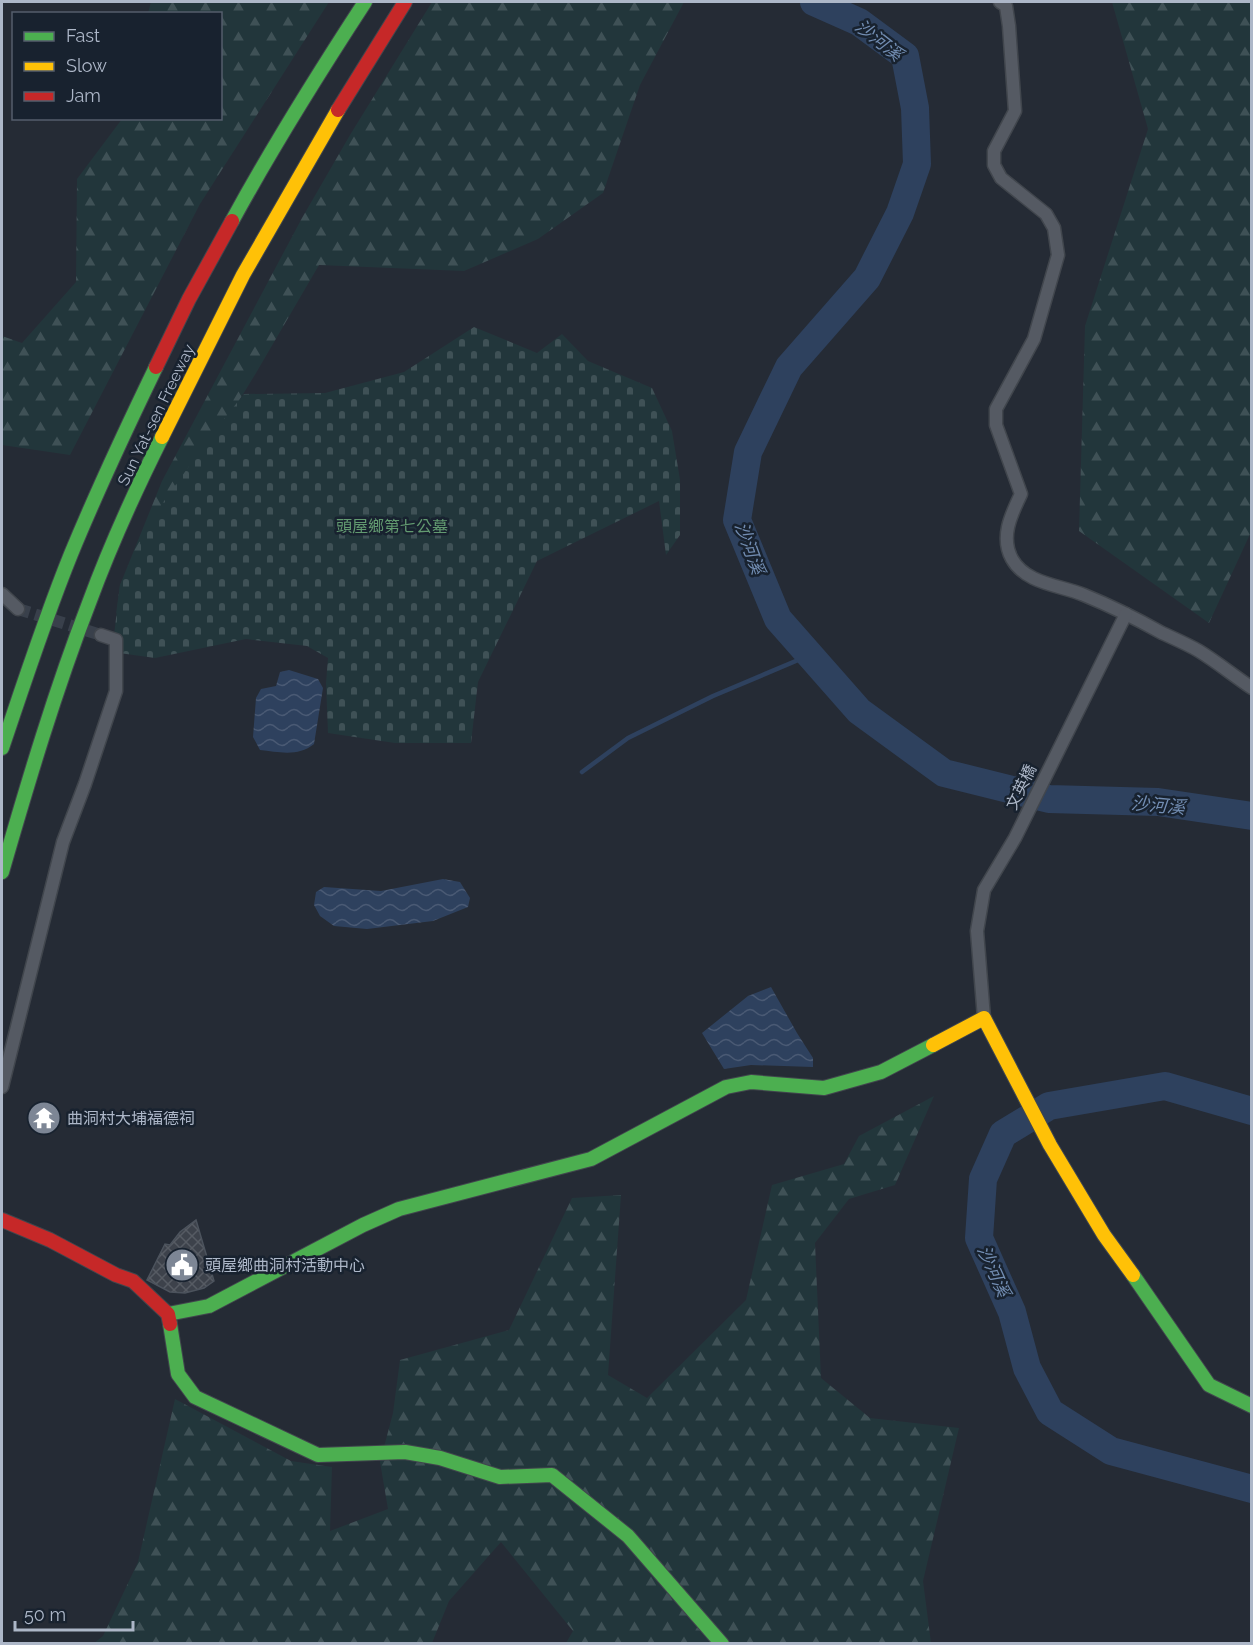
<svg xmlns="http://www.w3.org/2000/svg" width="1253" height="1645" viewBox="0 0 1253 1645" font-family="Raleway,'Noto Sans TC',sans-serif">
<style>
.forest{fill:url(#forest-firs)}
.cemetery{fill:url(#cemetery-stones)}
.water{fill:url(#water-waves)}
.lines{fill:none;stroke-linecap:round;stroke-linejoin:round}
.stream{stroke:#2e415e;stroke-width:4.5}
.river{stroke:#2e415e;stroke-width:28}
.building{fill:url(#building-cross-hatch);stroke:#4c535d;stroke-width:1.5}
.street-tunnel{stroke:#39404b;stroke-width:12;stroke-dasharray:12 6;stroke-linecap:butt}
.street-casing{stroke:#41464d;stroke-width:15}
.fast-casing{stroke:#41464d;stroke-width:16}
.slow-casing{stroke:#41464d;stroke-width:16}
.jam-casing{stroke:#41464d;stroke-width:16}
.street{stroke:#555a63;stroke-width:12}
.fast{stroke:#4caf50;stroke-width:14}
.slow{stroke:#ffc107;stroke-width:14}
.jam{stroke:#c62828;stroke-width:14}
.labels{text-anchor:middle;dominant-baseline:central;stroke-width:5;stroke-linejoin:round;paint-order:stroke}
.street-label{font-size:16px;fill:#adb7c8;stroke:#18222f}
.park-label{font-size:16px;fill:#629a70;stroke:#18222f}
.poi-label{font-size:16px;fill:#adb7c8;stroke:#18222f;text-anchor:start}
.water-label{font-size:18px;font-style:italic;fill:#728db2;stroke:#18222f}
</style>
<defs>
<pattern id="forest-firs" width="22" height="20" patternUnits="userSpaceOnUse" patternTransform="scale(1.5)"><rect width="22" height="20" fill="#22363b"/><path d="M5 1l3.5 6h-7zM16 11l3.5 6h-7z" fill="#3f5156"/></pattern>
<pattern id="cemetery-stones" width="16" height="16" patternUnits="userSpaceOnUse" patternTransform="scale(1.5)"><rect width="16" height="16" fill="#22363b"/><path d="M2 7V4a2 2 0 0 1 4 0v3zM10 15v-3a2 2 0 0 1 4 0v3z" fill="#3f5156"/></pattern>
<pattern id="water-waves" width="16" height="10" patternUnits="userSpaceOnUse" patternTransform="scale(1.5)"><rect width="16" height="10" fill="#2e415e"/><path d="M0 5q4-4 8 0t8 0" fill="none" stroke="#4a5a74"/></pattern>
<pattern id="building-cross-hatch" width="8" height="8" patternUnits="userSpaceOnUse" patternTransform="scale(1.5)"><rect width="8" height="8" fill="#3d424b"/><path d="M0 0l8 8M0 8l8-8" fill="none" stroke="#565b63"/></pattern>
</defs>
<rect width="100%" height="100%" fill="#252b35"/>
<!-- forest -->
<g class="forest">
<polygon points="151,2 329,2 200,204 70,455 2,445 2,336 22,343 76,282 77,179 122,119 220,118 220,14 148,13"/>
<polygon points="432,2 684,2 640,85 603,193 538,239 464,271 319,265 256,373 169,515 116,614 120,585 162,481 302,218 350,135"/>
<polygon points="1112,2 1251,2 1251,532 1209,623 1079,531 1085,326 1148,129"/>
<polygon points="934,1096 895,1185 849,1199 815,1243 821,1378 870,1418 959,1428 923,1581 931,1643 566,1643 573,1631 501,1542 449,1601 432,1643 93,1644 103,1636 138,1562 175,1399 291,1461 332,1467 330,1531 388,1509 380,1462 393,1413 400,1360 509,1330 572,1198 621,1195 608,1375 647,1398 746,1300 772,1185 844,1164 859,1136"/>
</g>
<!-- cemetery -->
<polygon class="cemetery" points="474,327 537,353 562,334 588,361 652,388 672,431 680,480 680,535 666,555 659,501 537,561 478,682 471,743 395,743 328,733 326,683 328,658 307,646 246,639 155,658 112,652 120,585 152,518 212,434 244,394 325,393 404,372"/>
<!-- water -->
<g class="water">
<path d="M289 670 318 679 323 688 314 744C298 757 279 752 260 750L253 737 256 698 261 689 276 686 280 672Z"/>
<polygon points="443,879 460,882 470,898 468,907 433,921 367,929 334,926 320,916 314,905 316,892 324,887 381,891"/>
<polygon points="771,987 797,1033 813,1058 813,1067 751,1065 724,1069 702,1033 748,996"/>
</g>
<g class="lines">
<!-- stream -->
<polyline class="stream" points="582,772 628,738 713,696 810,655"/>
<!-- river -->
<g class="river">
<polyline points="814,2 859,22 905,56 915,108 917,164 900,213 867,278 789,367 748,452 737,520 778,619 859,711 944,773 1049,799 1158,802 1252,816"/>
<polyline points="1252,1111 1165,1086 1049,1106 1003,1134 983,1179 979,1238 1012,1312 1027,1368 1050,1412 1111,1451 1252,1489"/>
</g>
</g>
<!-- building -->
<polygon class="building" points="196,1220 214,1281 204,1288 185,1293 170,1292 147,1280 165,1244 170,1245 180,1232"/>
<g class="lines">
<!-- street-tunnel -->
<polyline class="street-tunnel" points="18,609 101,635"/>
<defs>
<g id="street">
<path d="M1000 2 1006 6 1009 26 1015 111 994 151V165L1001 178 1046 214 1054 228 1058 255 1034 339 996 409V425L1021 494C1011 515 1000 537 1012 559 1026 584 1060 585 1084 595 1111 606 1137 619 1162 633 1175 639 1187 644 1199 651 1217 662 1234 676 1252 688"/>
<polyline points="2,594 18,609"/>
<polyline points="984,1018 977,931 984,890 1015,838 1126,614"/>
<polyline points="2,1087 63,842 85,784 116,691 116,640 101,635"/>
</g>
<g id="fast">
<path d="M232 221C273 146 318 74 365 2"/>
<path d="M2 748C24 683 45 618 71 554 97 491 126 429 156 367"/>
<path d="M2 872C28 782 55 691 89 603 110 546 135 491 162 437"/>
<polyline points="1133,1275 1209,1385 1252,1406"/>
<polyline points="168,1314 209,1306 363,1225 399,1209 591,1159 726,1087 751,1082 824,1088 881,1072 933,1045"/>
<polyline points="170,1324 178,1374 195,1397 318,1455 405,1452 440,1458 500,1477 552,1475 628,1536 722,1644"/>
</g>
<g id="slow">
<polyline points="162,437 243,275 338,110"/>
<polyline points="933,1045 984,1018 1050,1145 1104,1235 1133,1275"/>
</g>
<g id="jam">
<polyline points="338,110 405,2"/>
<polyline points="156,367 189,299 232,221"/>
<polyline points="2,1220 50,1240 116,1275 133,1281 168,1314 170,1324"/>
</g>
</defs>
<!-- street casing -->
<use href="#street" class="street-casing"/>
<!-- fast casing -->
<use href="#fast" class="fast-casing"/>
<!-- slow casing -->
<use href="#slow" class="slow-casing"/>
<!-- jam casing -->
<use href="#jam" class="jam-casing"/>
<!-- street -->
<use href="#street" class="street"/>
<!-- fast -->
<use href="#fast" class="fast"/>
<!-- slow -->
<use href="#slow" class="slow"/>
<!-- jam -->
<use href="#jam" class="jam"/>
</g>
<!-- icons -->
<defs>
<symbol id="temple-disc" viewBox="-11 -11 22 22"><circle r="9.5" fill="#7d8695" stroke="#18222f"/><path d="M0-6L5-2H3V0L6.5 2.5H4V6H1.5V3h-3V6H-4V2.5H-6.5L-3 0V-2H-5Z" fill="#fff"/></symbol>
<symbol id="civic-disc" viewBox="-11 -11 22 22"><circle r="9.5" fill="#7d8695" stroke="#18222f"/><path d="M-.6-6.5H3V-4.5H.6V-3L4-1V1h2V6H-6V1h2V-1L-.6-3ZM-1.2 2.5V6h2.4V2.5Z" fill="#fff"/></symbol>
</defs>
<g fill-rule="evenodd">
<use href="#temple-disc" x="25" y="1099" width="38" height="38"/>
<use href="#civic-disc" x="163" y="1246" width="38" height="38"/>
</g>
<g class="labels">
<!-- street labels -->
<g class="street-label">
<text transform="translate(156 415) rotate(-64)">Sun Yat-sen Freeway</text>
<text transform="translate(1021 787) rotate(-64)">文英橋</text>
</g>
<!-- park labels -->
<g class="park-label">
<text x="392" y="526">頭屋鄉第七公墓</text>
</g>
<!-- poi labels -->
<g class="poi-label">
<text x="67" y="1118">曲洞村大埔福德祠</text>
<text x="205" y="1265">頭屋鄉曲洞村活動中心</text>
</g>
<!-- water labels -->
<g class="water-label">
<text transform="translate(879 40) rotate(38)">沙河溪</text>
<text transform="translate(750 548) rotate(70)">沙河溪</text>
<text transform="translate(1158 805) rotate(5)">沙河溪</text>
<text transform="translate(994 1271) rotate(66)">沙河溪</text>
</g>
</g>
<!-- border -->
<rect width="1253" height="1645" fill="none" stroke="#adb7c8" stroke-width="6"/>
<!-- legend -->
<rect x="12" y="12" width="210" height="108" fill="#18222f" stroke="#545e6c" stroke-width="1.5"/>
<rect x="24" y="32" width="30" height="9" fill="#4caf50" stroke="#545e6c" stroke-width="1.5"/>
<text x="66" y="42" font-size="18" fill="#adb7c8">Fast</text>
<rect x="24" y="62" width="30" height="9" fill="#ffc107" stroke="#545e6c" stroke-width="1.5"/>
<text x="66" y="72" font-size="18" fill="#adb7c8">Slow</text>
<rect x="24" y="92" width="30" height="9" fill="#c62828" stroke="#545e6c" stroke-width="1.5"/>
<text x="66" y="102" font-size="18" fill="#adb7c8">Jam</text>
<!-- scale -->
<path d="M15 1621v9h118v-9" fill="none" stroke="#adb7c8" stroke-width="3"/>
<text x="24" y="1621" font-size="18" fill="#adb7c8" stroke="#18222f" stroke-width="4.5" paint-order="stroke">50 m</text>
</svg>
